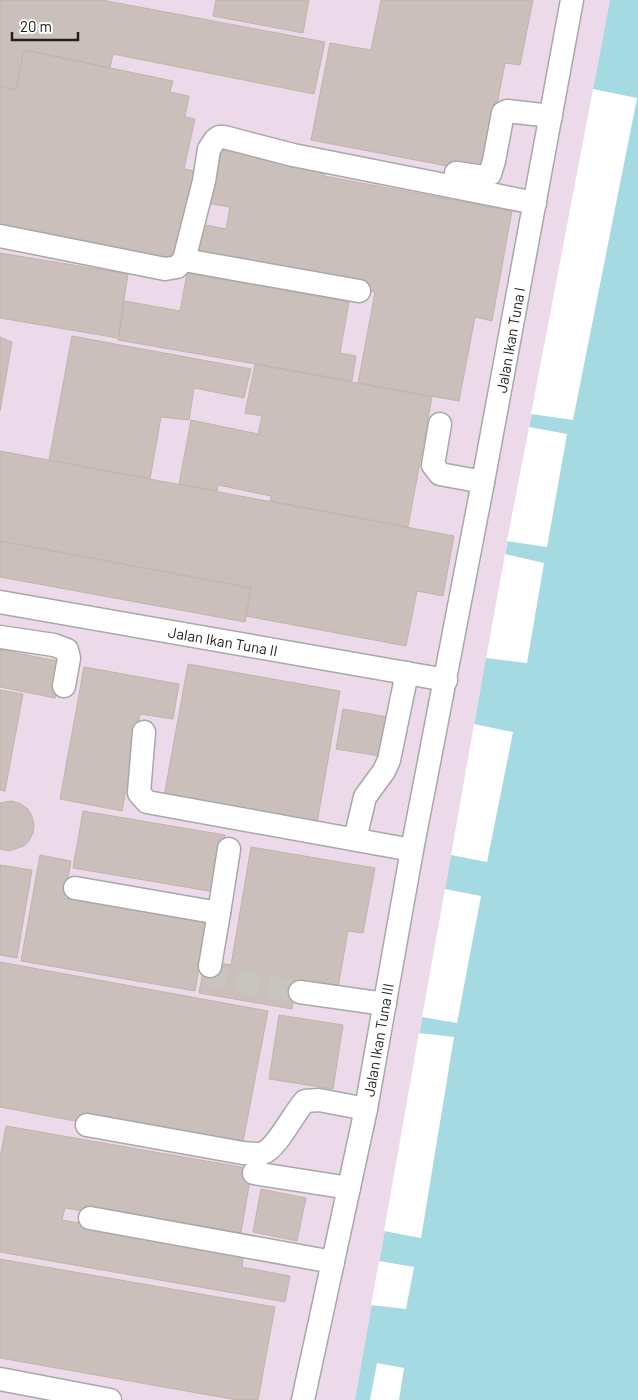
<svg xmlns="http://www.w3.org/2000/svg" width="638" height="1400" viewBox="0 0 638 1400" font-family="Barlow,sans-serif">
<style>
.industrial{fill:#ecd9ea}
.water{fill:#a5dae2}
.pier{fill:#fff}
.building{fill:#cabfba;stroke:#c5b2a8}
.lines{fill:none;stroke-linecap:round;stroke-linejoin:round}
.minor-tunnel{stroke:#c8c4bf;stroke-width:22;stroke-dasharray:22 11;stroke-linecap:butt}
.minor-casing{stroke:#a8a8a8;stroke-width:25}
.minor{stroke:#fff;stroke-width:22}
.labels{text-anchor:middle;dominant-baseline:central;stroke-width:4.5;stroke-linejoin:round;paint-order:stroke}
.street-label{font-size:15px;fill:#212121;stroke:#fff}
</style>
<rect width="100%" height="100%" fill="#f2ede7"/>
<!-- industrial -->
<polygon class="industrial" points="0,0 610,0 486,658 355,1400 0,1400"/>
<!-- water -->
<polygon class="water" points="610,0 638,0 638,1400 355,1400 486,658"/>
<!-- pier -->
<g class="pier">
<polygon points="593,89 637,98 573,420 531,414"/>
<polygon points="529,427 567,434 547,547 507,541"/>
<polygon points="505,554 544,563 527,663 486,658"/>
<polygon points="474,724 513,732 487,862 451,855"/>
<polygon points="445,889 481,896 457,1023 422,1017"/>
<polygon points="419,1033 454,1037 421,1238 384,1231"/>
<polygon points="379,1261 414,1267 406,1309 371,1305"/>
<polygon points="377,1363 404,1368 399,1400 370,1400"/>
</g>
<!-- building -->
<g class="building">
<polygon points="0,0 102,0 325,42 314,94 113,54 110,68 24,50 16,90 0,86"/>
<polygon points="216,0 309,0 303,33 213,16"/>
<polygon points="381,0 533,0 520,65 505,63 484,173 311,140 330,43 371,50"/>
<polygon points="24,50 173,81 170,92 189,96 185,117 195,119 184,169 200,172 184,251 175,249 171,266 0,231 0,86 16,90"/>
<polygon points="221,150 325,169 324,176 512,211 492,321 475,317 459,401 358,383 375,292 193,259 200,224 226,229 230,207 211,204"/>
<polygon points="0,253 128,274 118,338 0,318"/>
<polygon points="187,273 349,302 340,353 356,356 352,381 118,340 125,301 180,311"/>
<polygon points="72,336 251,369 244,398 194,388 189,420 161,417 150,479 49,460"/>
<polygon points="0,337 12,342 0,411"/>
<polygon points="255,364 432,397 408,527 270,501 271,496 218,485 217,491 179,484 191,420 258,434 262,416 245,413"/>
<polygon points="0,451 454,536 443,596 417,591 406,646 246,616 251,588 0,541"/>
<polygon points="0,541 251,588 245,622 0,577"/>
<polygon points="0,650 63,662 55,698 0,687"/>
<polygon points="188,664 340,691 316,829 163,802"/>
<polygon points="84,667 179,684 173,719 140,714 122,811 60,799"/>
<polygon points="0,690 23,694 5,791 0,790"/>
<polygon points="343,709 393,718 386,757 336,749"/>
<polygon points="12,801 21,804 28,809 32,816 34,825 33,833 29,841 24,846 9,851 0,849 0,803"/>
<polygon points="83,811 225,835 215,892 73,868"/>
<polygon points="251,847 375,868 363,933 348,931 337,993 296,986 292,1009 199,993 205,961 231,965"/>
<polygon points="40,855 71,861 64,898 207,922 195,991 21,961"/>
<polygon points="0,865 32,870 17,958 0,955"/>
<polygon points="0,962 268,1011 241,1152 0,1107"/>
<polygon points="279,1015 343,1025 333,1089 269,1079"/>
<polygon points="6,1126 252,1169 240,1238 65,1208 62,1220 244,1252 242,1267 290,1276 285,1302 0,1252 0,1158"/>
<polygon points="261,1189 306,1198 297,1241 253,1232"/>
<polygon points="0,1259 275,1307 258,1400 237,1400 0,1358"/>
</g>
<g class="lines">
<!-- minor-tunnel -->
<polyline class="minor-tunnel" points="210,966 214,974 220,978 300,992"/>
<defs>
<g id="minor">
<polyline points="456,173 484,177 490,174 494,161 503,113 507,111 551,116"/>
<polyline points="0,236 165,269 177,267 184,260 359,291"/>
<polyline points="184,260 204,181 209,149 215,140 219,137 224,137 293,155 535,203"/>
<polyline points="440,424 433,465 440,474 483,482"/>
<polyline points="0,602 446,680"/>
<polyline points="0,637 54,645 67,650 69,658 64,686"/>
<polyline points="144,732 139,793 147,802 412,850"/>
<polyline points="355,839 365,797 384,771 389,760 407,673"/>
<polyline points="75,888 219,913 210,966"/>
<polyline points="219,913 229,849"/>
<polyline points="300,992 385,1004"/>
<path d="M87 1125 243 1153C249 1153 258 1155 263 1153 277 1148 293 1114 305 1101L319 1100 366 1109"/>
<polyline points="254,1173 349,1188"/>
<polyline points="90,1218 333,1262"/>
<polyline points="0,1379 110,1400"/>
<polyline points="303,1400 366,1109 412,850 483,482 572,0"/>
</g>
</defs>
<!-- minor casing -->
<use href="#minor" class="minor-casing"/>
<!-- minor -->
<use href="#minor" class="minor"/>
</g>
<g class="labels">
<!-- street labels -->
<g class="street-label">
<text transform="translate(510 340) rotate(-80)">Jalan Ikan Tuna I</text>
<text transform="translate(223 641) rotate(10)">Jalan Ikan Tuna II</text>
<text transform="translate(378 1040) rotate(-80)">Jalan Ikan Tuna III</text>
</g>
</g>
<!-- scale -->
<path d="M12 32v8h66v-8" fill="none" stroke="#212121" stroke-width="2.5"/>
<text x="20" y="32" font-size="15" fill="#212121" stroke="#ffffff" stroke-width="4" paint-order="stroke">20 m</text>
</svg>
